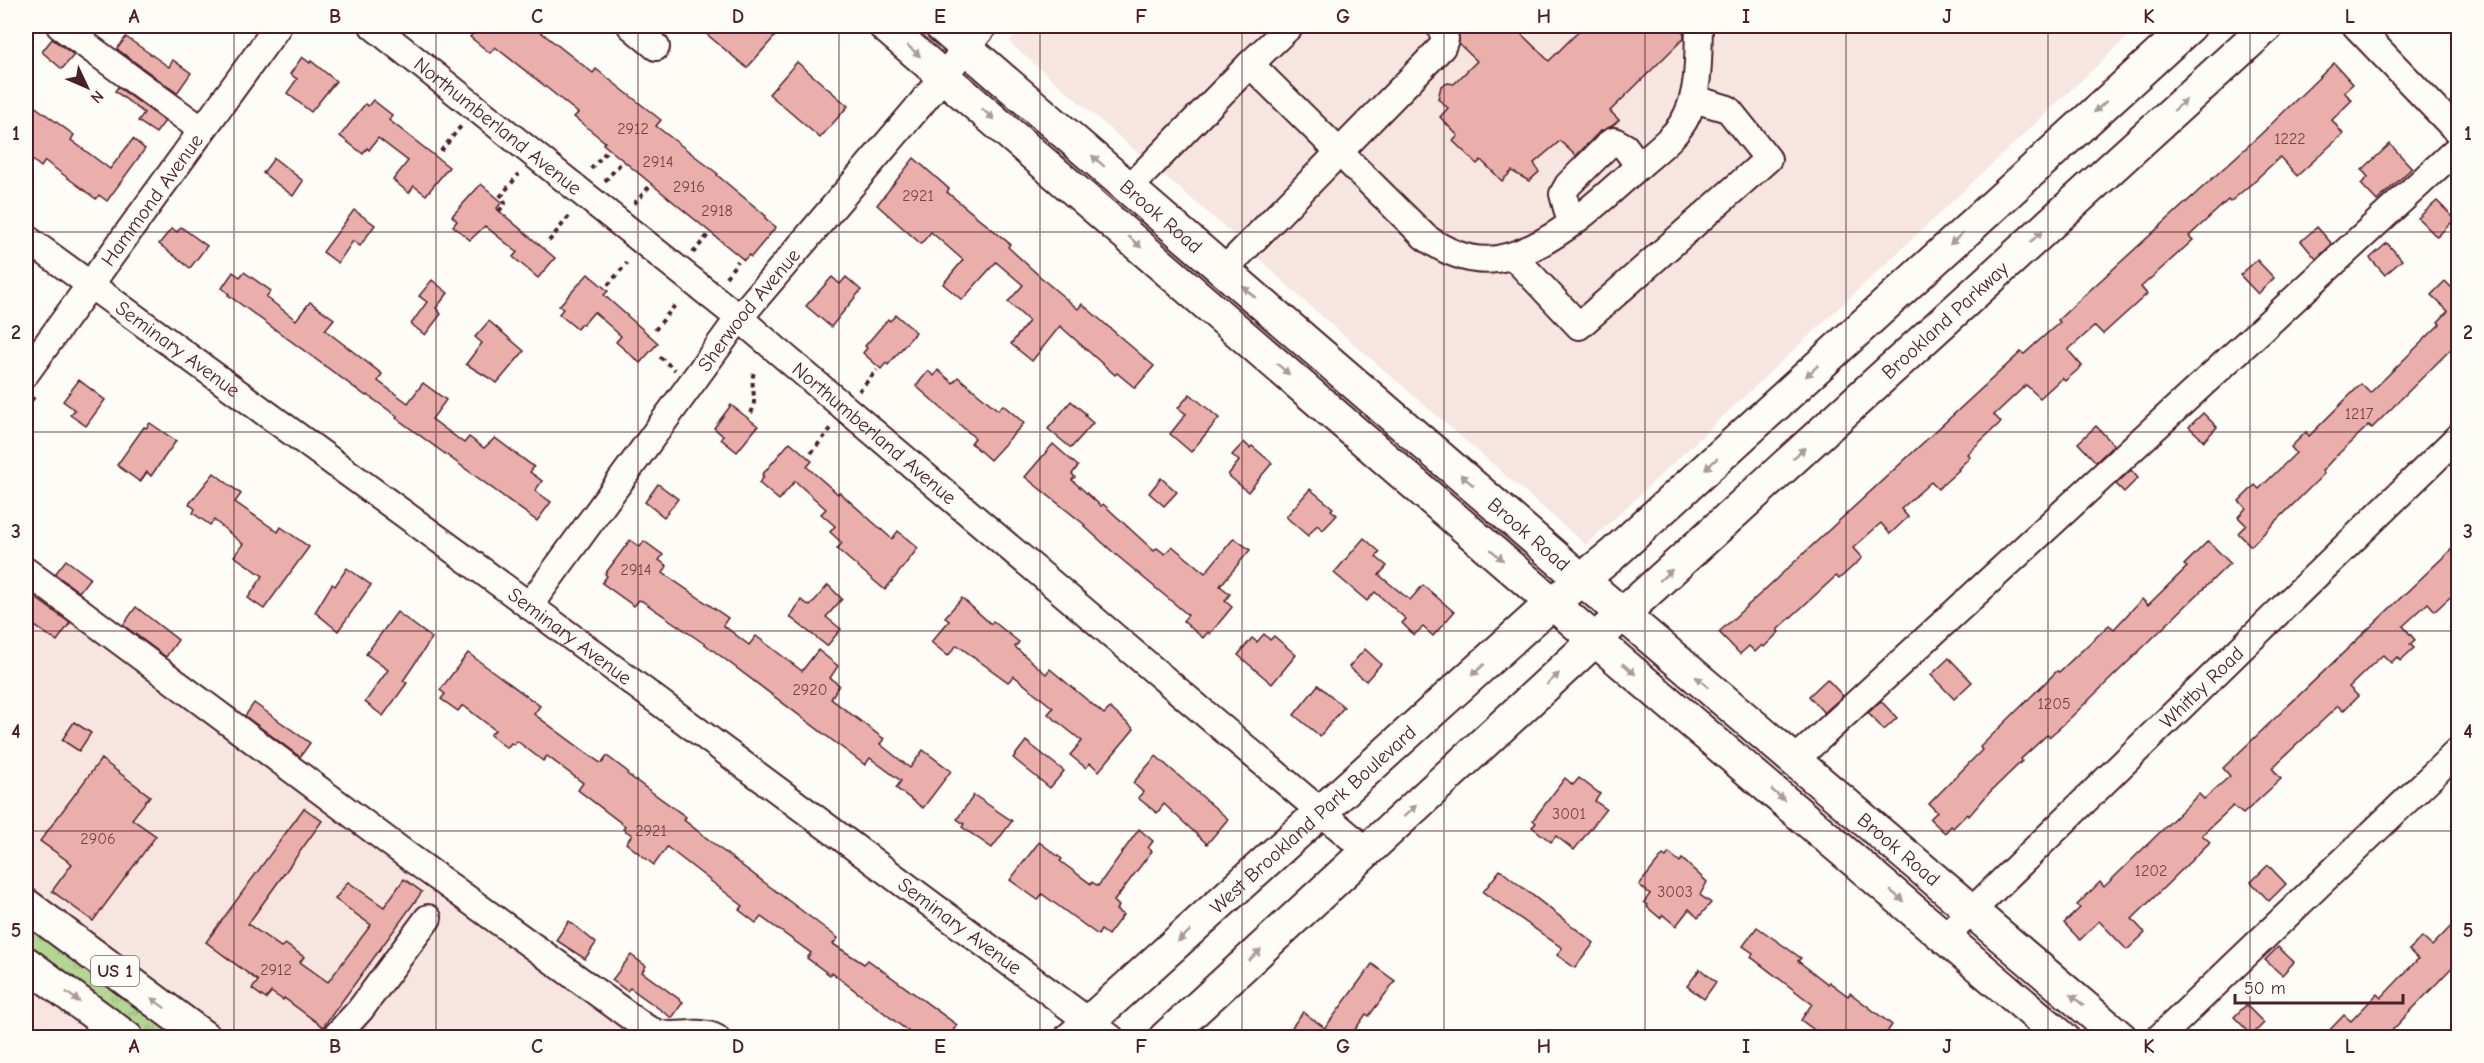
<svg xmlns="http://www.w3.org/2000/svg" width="2484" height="1063" viewBox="0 0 2484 1063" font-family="'Comic Neue',sans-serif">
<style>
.built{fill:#f7e5e0}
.grass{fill:url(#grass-tufts);stroke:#7e7b5f;stroke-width:1.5}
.building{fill:#eaafaa;stroke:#4a1f2b;stroke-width:1.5}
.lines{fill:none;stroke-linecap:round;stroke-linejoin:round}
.minor-casing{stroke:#4a1f2b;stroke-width:30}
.major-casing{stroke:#4a1f2b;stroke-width:36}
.path{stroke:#4a1f2b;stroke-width:4;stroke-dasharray:4.5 4.5;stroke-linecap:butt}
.minor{stroke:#fdfcf7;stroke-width:26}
.major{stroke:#fdfcf7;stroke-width:32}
.oneway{fill:#ac999b}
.grid{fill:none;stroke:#4a1f2b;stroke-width:1.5;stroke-opacity:0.55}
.labels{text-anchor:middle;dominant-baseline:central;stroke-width:5;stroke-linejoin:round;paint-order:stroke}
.number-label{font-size:16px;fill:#72434b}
.shield{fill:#fdfcf7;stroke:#806168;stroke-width:1.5}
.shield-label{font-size:18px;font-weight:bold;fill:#4a1f2b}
.street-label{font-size:20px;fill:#4a1f2b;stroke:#fdfcf7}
.neatline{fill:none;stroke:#4a1f2b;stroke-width:2}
.grid-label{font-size:20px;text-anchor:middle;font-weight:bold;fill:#4a1f2b}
</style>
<defs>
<pattern id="grass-tufts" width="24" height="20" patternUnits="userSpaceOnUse" patternTransform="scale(1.5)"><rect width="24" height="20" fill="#b2d793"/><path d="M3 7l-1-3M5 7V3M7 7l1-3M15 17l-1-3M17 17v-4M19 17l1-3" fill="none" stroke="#9bb87f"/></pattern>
</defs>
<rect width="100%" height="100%" fill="#fdfcf7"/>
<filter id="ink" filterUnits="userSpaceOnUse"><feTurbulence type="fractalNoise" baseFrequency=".0167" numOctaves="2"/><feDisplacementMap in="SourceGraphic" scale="12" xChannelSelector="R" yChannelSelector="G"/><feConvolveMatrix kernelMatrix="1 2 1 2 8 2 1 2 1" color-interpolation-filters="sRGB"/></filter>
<g filter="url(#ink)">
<!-- built -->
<g class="built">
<polygon points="1025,26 2139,26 1586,545 1302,299 1242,242 1009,42"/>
<polygon points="26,586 409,876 641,1037 26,1037"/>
</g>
<!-- grass -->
<polygon class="grass" points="26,921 184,1037 148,1037 26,948"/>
<!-- building -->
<g class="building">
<polygon points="480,26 533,26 593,73 596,69 661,120 656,126 718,174 717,175 766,216 765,218 776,227 751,257 749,255 744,260 603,144 605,142 574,117 578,113 541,83 495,47 490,53 470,37"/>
<polygon points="697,26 784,26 747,68"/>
<polygon points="1458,26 1513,26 1549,61 1584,26 1676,26 1684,33 1684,38 1610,111 1619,120 1612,126 1599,132 1576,156 1560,141 1534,163 1539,172 1529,181 1512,171 1502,181 1481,160 1477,164 1453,141 1458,136 1440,117 1448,108 1438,99 1441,86 1448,83 1454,84 1477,61 1459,44"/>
<polygon points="126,37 169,67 173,60 191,73 177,93 117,49"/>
<polygon points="52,39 74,55 62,69 42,52"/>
<polygon points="302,57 310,63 311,61 336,81 311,112 287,93 297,79 290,74"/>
<polygon points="797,62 848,106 820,138 769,94"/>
<polygon points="2334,63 2353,84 2344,92 2352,100 2332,120 2343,134 2297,176 2280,157 2250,185 2230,202 2228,200 2189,236 2193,240 2141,287 2147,294 2103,334 2095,326 2068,350 2082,366 2065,381 2062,378 2040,398 2026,385 1994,415 2001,422 1967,454 1970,457 1958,469 1959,470 1938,489 1931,482 1901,509 1908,517 1890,534 1881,523 1853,548 1862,558 1839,579 1836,576 1777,630 1779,632 1764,647 1762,645 1755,652 1749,646 1740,654 1719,632 2021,352 2024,354 2060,322 2058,320 2078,301 2260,135"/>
<polygon points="118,87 165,121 156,133 138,121 144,113 115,91"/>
<polygon points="26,100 74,135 71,140 110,169 133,139 145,149 107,201 99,195 96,199 45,161 41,167 26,155"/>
<polygon points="373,100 392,115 389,120 449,167 426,195 414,186 409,193 393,180 408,161 378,138 369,150 367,148 363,154 340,136 365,104 368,106"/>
<polygon points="2390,144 2412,168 2377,201 2361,184 2368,177 2362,170"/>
<polygon points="274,158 303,181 293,196 263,173"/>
<polygon points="914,158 949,189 947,192 1010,244 1008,247 1046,282 1078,309 1082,304 1154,366 1135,388 1117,373 1115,375 1060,326 1032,361 1011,344 1029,321 1008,302 1023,285 996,262 962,300 943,284 963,260 931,232 921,244 877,205"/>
<polygon points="481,184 502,202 497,208 498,210 555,258 538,278 513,257 517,252 485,226 470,240 453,226 457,221 452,216"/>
<polygon points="2437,201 2455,219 2437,237 2418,218"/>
<polygon points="354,210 375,225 360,246 353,241 338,263 323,252"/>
<polygon points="181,227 207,246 190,268 159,244 172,228 177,232"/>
<polygon points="2317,227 2332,244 2316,259 2301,241"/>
<polygon points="2387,243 2402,260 2385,275 2370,258"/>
<polygon points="2257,260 2274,278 2258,294 2240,275"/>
<polygon points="233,272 240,277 244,272 271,291 266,297 296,320 310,302 334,319 325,330 382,374 378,381 408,403 423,383 446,400 432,419 464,443 469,437 484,448 495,438 534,467 530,472 542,481 535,491 551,502 537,521 396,418 397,416 367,395 366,396 228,295 229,294 222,288"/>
<polygon points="588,274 608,291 604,295 658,343 640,363 616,342 621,336 594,312 583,325 581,324 577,329 559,314 563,309 559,306"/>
<polygon points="832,277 840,284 846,277 861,290 831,327 806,306"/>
<polygon points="432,280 448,293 436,308 441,314 425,335 411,324 427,302 419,296"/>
<polygon points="2445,281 2458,294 2458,342 2372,428 2369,425 2333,459 2322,471 2324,474 2251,546 2238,533 2246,525 2238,517 2246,508 2239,501 2255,485 2259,489 2296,453 2291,447 2306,432 2309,436 2361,384 2370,393 2440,324 2438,322 2448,311 2431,295"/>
<polygon points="896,315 916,332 888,365 886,363 881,369 863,353 867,348 865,346 888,319 890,321"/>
<polygon points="489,321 524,351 497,383 466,364 482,343 475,337"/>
<polygon points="938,370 953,383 958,377 998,410 1003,405 1024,423 990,460 971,443 975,438 916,386 928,371 934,376"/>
<polygon points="79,380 105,400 86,426 70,415 75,410 63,401"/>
<polygon points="1190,394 1219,418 1191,452 1170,434 1186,414 1178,408"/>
<polygon points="1071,401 1086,414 1085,416 1093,423 1071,448 1048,429"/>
<polygon points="731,405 758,426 737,452 721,439 723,436 714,428"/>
<polygon points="2203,413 2217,427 2204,441 2189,427"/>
<polygon points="150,423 176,441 151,476 147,472 140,482 117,465 144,427 146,428"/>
<polygon points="2096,426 2114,445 2096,462 2078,443"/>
<polygon points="790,442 812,461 807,467 838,494 839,492 892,539 898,531 918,548 885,590 837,549 842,543 830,532 835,526 821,514 826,509 795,481 779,500 759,483 764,477 762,475"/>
<polygon points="1244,442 1250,448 1252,446 1272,463 1248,492 1228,475 1239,461 1232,455"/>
<polygon points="1053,444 1078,466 1072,474 1075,477 1072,480 1101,506 1103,504 1154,551 1157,548 1165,554 1172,546 1205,573 1234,538 1250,550 1220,586 1230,594 1225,601 1232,607 1210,634 1208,632 1203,638 1183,621 1188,615 1114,553 1084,526 1085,525 1025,477"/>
<polygon points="2131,470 2138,478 2124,492 2116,484"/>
<polygon points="214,473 241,494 235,502 278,532 281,527 309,547 264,609 248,598 263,576 234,556 243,544 214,520 210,525 193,513 195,509 189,504"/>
<polygon points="1161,478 1177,492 1164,506 1149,493"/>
<polygon points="658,484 678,499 664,517 645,502"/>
<polygon points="1310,489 1333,508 1331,510 1337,515 1323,530 1317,525 1308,536 1286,517"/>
<polygon points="1364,538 1380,552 1376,557 1387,566 1379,575 1410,600 1423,585 1454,612 1433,636 1423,627 1414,635 1402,623 1406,619 1375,592 1367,601 1334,573"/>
<polygon points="630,540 640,547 644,541 663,555 659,560 667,566 663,573 728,618 723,625 749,645 756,636 802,671 818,650 838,666 830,678 839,685 831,699 884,739 880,744 910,768 923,750 951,771 923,808 896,788 901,781 870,758 865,765 706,645 642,601 639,600 634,606 602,583 607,576 605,574"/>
<polygon points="2208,541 2230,563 2064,724 2049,737 2047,735 2021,759 2022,761 1988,794 1969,816 1967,814 1953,828 1951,826 1945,833 1930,819 1937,812 1929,804 1982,750 1980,747 2057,671 2059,672 2109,625 2114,629 2142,599 2148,605 2187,567 2184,565"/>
<polygon points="2458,543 2458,590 2435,611 2428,603 2403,626 2415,640 2410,644 2414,648 2400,661 2397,657 2391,663 2383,655 2377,660 2349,687 2358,696 2343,711 2338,706 2272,768 2281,779 2243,814 2233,806 2202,835 2210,842 2132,919 2145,933 2127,950 2099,921 2080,940 2064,923 2080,908 2077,905 2100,882 2104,887 2199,794 2204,799 2230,776 2223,768"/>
<polygon points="66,560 90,578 79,592 55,574"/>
<polygon points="347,568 371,585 338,631 315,612 332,584 335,586"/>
<polygon points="828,585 842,599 826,617 841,629 827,646 790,617 801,600 810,606"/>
<polygon points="26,591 70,623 57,641 26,620"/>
<polygon points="962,598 991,624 993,621 1019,642 1015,647 1046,674 1050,669 1104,714 1110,708 1134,729 1099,771 1090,763 1086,768 1070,755 1082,741 1048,714 1053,708 1014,676 1008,682 957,645 948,656 931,642 949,621 945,617"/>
<polygon points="136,607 178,640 166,657 123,625"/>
<polygon points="397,612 432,638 403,681 407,683 383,716 365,702 388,670 366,654"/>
<polygon points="1264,634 1270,640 1274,636 1296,655 1272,684 1238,655 1252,638 1257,642"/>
<polygon points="1365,649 1381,664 1366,681 1349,667"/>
<polygon points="468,653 540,706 534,714 599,762 602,763 607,756 628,772 627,774 686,817 684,820 728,855 838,938 833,944 864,964 868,960 957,1025 948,1038 917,1038 832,973 830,975 807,958 811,953 761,917 756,923 739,910 743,906 667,847 654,865 626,843 632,835 623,829 625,826 578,790 583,783 547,756 543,761 517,741 514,745 511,743 507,748 490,735 495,730 465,707 462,706 458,711 441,699 445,694 440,690"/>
<polygon points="1949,658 1972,682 1954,699 1931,675"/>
<polygon points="1827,679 1843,696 1824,713 1809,696"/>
<polygon points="1318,685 1344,707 1320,736 1294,715"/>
<polygon points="1881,701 1897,718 1884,730 1868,713"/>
<polygon points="254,703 310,743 300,757 245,716"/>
<polygon points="74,722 91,733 79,751 62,740"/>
<polygon points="1026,741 1064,771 1050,788 1013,758"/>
<polygon points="1156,756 1228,819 1207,844 1164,804 1157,813 1138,798 1143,792 1133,783"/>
<polygon points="101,759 150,796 132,819 156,836 93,921 52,891 72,864 40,841"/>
<polygon points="1565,778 1573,785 1579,778 1600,794 1595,801 1606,809 1574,850 1556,836 1551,842 1532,827 1536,823 1533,820"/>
<polygon points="974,795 1012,821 992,848 962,827 964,824 957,819"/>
<polygon points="304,808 322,821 248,924 281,947 285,944 304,957 300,962 328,982 371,925 335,899 348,882 384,907 404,879 422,892 323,1027 284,998 283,1000 271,992 266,999 252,989 258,981 206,942"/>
<polygon points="1139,829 1153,841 1148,848 1152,851 1114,901 1119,906 1116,910 1123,915 1108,935 1101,930 1098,935 1042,894 1038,900 1010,880 1039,842 1062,859 1060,861 1091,884 1092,882 1098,886"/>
<polygon points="1669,853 1680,862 1682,859 1707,882 1700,895 1711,903 1698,918 1689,909 1676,926 1663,915 1660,918 1647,907 1648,905 1644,902 1650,894 1639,885 1663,855 1666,857"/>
<polygon points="2268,865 2286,884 2269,901 2251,882"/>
<polygon points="1500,870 1594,943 1575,968 1557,955 1562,948 1483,892"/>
<polygon points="2458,919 2458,961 2385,1038 2322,1038 2344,1015 2351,1021 2377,994 2381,998 2418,959 2409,950 2422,937 2432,946"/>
<polygon points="569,921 596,943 585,959 556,940"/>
<polygon points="1757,927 1801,958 1798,961 1828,984 1829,982 1848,996 1850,993 1892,1025 1883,1038 1825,1038 1801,1020 1812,1004 1751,957 1753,953 1743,946"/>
<polygon points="2278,947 2294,962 2282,975 2265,960"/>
<polygon points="631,955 646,966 642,972 683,1002 672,1018 630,988 627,991 612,980"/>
<polygon points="1372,964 1395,981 1369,1016 1366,1014 1349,1038 1284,1038 1303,1012 1325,1028"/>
<polygon points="1700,969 1716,982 1704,999 1687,986"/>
<polygon points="2246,1005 2264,1023 2252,1035 2234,1017"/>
</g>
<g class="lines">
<defs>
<g id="minor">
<polyline points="60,26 202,130"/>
<path id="s1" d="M373 26 739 318 1367 851"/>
<polyline points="631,26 656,47"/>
<polyline points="2356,26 2458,132"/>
<polyline points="1250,64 1290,26"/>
<path d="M1129 188 1250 64 1425 237C1446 252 1471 263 1497 259 1549 251 1602 199 1640 165 1657 150 1678 135 1687 115 1700 88 1698 55 1699 26"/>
<polyline points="1571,223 1563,194 1568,185 1610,143 1614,141 1625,147 1639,166"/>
<path id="s2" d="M26 238 511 592 1111 1038"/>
<polyline points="1513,256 1579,326 1768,159 1728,109 1694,99"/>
<polyline points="1224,270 1442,47 1445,39 1440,26"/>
<path id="s3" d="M26 373 278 26"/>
<path d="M26 571 408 856 646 1028C651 1030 656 1033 661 1034 678 1038 700 1029 716 1038"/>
<path id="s4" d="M529 606 739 318 920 105 984 26"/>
<polyline points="1794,761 2458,148"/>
<path id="s5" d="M1945 937 2458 437"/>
<polyline points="334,1038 360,1010 428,918"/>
<polyline points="2159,1038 2458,751"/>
</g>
<g id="major">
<polyline points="885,26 1595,640 2063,1038"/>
<path id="s6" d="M941 26 1567 567 2121 1038"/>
<polyline points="26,905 205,1038"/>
<polyline points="26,963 127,1038"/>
<path id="s7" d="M1071 1038 1535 618 1612 555 2190 26"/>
<path id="s8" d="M1165 1038 1623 614 2267 26"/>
</g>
</defs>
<!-- minor casing -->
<use href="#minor" class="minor-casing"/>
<!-- major casing -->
<use href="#major" class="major-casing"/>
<!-- path -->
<g class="path">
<polyline points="441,151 461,126"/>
<polyline points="591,169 606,152"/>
<polyline points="605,181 621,163"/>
<polyline points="500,197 519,174"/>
<polyline points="634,204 649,187"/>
<polyline points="499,211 505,204 503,194"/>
<polyline points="549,241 571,214"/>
<polyline points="693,253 708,235"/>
<polyline points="726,277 738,261"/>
<polyline points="608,285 627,263"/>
<polyline points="655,330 676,304"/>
<polyline points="660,357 675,370"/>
<polyline points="859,391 877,370"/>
<polyline points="26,408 36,394"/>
<path d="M751 413C759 398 748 384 755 370"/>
<polyline points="811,453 833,426"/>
</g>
<!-- minor -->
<use href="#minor" class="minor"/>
<!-- major -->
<use href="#major" class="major"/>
</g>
<!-- one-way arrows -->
<defs><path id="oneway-solid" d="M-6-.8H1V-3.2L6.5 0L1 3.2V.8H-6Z" transform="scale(1.5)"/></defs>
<g class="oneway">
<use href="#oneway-solid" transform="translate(914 51) rotate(41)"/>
<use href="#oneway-solid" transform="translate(2180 105) rotate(-42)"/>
<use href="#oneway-solid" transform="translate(2100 107) rotate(138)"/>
<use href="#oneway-solid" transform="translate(988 114) rotate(41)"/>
<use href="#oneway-solid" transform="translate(1098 161) rotate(-139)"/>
<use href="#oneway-solid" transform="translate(2036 237) rotate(-42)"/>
<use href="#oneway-solid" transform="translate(1956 239) rotate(138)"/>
<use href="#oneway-solid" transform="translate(1135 242) rotate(41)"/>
<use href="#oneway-solid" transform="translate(1249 292) rotate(-139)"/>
<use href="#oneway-solid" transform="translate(1283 369) rotate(41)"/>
<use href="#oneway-solid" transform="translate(1812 371) rotate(138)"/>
<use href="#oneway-solid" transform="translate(1799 453) rotate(-42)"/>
<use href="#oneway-solid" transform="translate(1711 464) rotate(137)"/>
<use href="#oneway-solid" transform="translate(1467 480) rotate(-139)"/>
<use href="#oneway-solid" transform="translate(1497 555) rotate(41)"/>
<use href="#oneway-solid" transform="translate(1666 575) rotate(-42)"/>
<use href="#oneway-solid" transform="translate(1629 669) rotate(40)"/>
<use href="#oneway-solid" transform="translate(1478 670) rotate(138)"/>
<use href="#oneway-solid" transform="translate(1553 679) rotate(-43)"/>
<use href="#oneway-solid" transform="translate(1702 682) rotate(-140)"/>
<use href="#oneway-solid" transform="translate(1778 795) rotate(40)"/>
<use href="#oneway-solid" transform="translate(1410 811) rotate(-43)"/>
<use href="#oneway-solid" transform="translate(1897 896) rotate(40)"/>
<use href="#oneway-solid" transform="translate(1184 936) rotate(138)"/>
<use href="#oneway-solid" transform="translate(1255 955) rotate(-43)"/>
<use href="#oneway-solid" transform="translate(73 997) rotate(36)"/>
<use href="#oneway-solid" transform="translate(2077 1000) rotate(-140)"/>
<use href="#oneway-solid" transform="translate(158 1003) rotate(-144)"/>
</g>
</g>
<!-- grid -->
<path class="grid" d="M234 26V1038M436 26V1038M638 26V1038M839 26V1038M1040 26V1038M1242 26V1038M1444 26V1038M1645 26V1038M1846 26V1038M2048 26V1038M2250 26V1038M26 232H2458M26 432H2458M26 631H2458M26 831H2458"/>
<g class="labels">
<!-- number labels -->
<g class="number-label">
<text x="633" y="129">2912</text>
<text x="2290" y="139">1222</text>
<text x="658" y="162">2914</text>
<text x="689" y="187">2916</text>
<text x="918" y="196">2921</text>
<text x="717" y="211">2918</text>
<text x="2359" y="414">1217</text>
<text x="636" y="570">2914</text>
<text x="810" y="690">2920</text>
<text x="2054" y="704">1205</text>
<text x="1569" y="814">3001</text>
<text x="651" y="831">2921</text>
<text x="98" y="839">2906</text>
<text x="2151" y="871">1202</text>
<text x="1675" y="892">3003</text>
<text x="276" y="970">2912</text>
</g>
<!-- shield labels -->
<rect class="shield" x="91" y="956" width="48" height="30" rx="4.5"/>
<g class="shield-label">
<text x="115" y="971">US 1</text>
</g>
<!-- street labels -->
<g class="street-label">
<text stroke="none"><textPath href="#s1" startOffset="160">Northumberland Avenue</textPath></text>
<text stroke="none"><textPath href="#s3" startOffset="214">Hammond Avenue</textPath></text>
<text stroke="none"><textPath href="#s6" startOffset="291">Brook Road</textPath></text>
<text stroke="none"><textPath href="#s4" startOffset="369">Sherwood Avenue</textPath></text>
<text stroke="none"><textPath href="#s8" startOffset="1060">Brookland Parkway</textPath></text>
<text stroke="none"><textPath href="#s2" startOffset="188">Seminary Avenue</textPath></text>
<text stroke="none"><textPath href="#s1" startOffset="646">Northumberland Avenue</textPath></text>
<text stroke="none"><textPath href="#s6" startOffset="777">Brook Road</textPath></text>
<text stroke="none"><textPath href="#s2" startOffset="674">Seminary Avenue</textPath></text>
<text stroke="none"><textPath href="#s5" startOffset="358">Whitby Road</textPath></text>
<text stroke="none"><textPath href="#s7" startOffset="326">West Brookland Park Boulevard</textPath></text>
<text stroke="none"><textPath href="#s6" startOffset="1263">Brook Road</textPath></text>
<text stroke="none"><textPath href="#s2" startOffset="1160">Seminary Avenue</textPath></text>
</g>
</g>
<!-- margin -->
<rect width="2484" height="1063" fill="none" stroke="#fdfcf7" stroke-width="66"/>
<!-- north arrow -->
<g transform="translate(87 87) rotate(134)" stroke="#fdfcf7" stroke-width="4.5" paint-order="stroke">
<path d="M0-4.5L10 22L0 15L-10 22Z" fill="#4a1f2b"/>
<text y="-9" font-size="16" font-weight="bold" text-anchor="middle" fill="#4a1f2b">N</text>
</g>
<!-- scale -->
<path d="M2235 994v9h168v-9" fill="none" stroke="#4a1f2b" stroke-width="3"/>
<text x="2244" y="994" font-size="18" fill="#4a1f2b" stroke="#fdfcf7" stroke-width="4.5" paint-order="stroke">50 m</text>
<rect x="33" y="33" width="2418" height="997" class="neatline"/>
<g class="grid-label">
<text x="134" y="23">A</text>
<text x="335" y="23">B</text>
<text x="537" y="23">C</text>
<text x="738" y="23">D</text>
<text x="940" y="23">E</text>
<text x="1141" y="23">F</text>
<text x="1343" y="23">G</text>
<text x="1544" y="23">H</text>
<text x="1746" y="23">I</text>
<text x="1947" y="23">J</text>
<text x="2149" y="23">K</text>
<text x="2350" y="23">L</text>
<text x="16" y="140">1</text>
<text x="2468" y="140">1</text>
<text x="16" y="339">2</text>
<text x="2468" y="339">2</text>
<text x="16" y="538">3</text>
<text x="2468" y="538">3</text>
<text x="16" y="738">4</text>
<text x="2468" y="738">4</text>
<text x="16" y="937">5</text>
<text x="2468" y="937">5</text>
<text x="134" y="1053">A</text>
<text x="335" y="1053">B</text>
<text x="537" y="1053">C</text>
<text x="738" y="1053">D</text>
<text x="940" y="1053">E</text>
<text x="1141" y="1053">F</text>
<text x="1343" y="1053">G</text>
<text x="1544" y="1053">H</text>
<text x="1746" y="1053">I</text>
<text x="1947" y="1053">J</text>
<text x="2149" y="1053">K</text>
<text x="2350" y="1053">L</text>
</g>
</svg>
